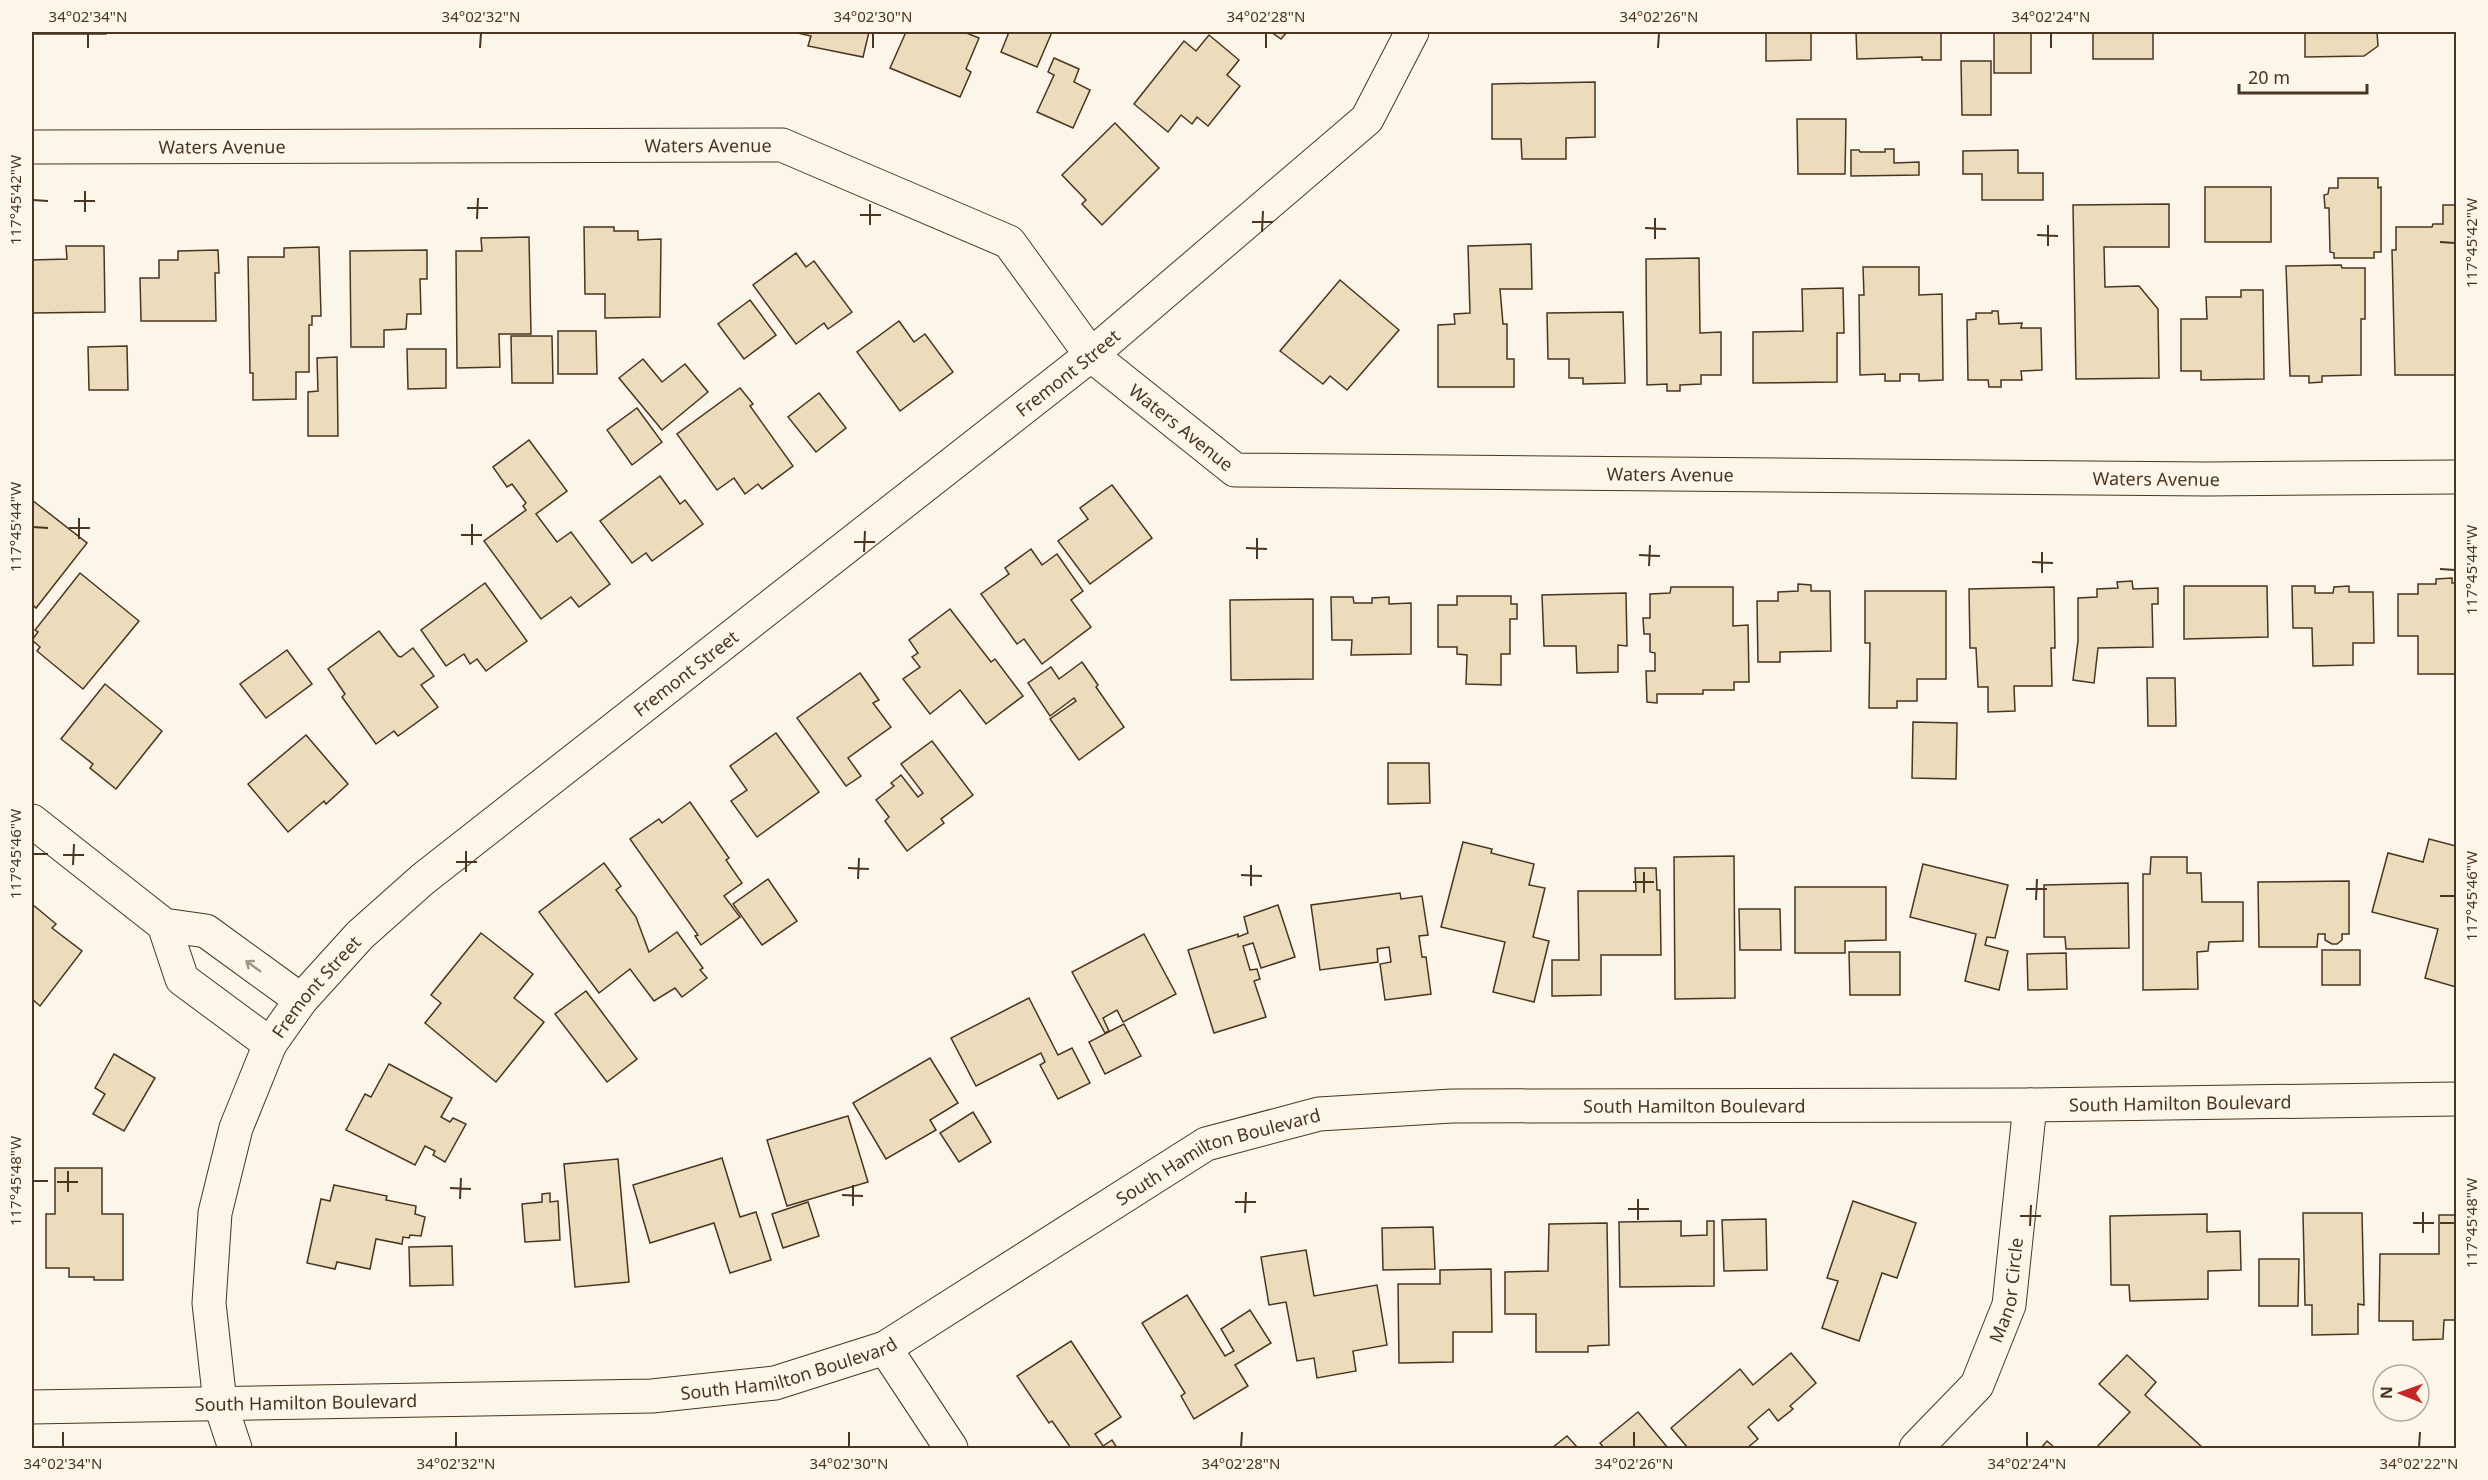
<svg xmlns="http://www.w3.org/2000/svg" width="2488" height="1480" viewBox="0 0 2488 1480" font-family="'Noto Sans',sans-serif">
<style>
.building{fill:#ecdcbc;stroke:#4a3520;stroke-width:1.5}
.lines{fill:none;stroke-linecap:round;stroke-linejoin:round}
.minor-casing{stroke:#4a3520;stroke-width:35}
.minor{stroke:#fbf6e9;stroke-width:33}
.oneway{stroke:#a29684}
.ticks{fill:none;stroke:#4a3520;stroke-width:2}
.labels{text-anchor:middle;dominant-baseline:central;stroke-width:4.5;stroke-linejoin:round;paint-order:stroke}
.street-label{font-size:18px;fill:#4a3520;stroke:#fbf6e9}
.neatline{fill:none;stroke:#4a3520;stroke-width:2}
.ticks-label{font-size:15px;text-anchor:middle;fill:#4a3520}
</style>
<rect width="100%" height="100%" fill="#fbf6e9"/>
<!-- building -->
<g class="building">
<rect x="32" y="32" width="74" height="2"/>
<polygon points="793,32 869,32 863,57 808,46 811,36"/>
<polygon points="906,32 964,32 979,38 966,69 971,72 960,97 890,68"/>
<polygon points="1009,32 1052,32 1037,67 1001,52"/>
<polygon points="1271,32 1287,32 1281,39"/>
<polygon points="1766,32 1811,32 1811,60 1766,61"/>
<polygon points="1856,32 1941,32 1941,60 1922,60 1922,57 1857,59"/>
<polygon points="1986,32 2031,32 2031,73 1994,73 1994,32"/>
<rect x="2093" y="32" width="60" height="27"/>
<polygon points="2305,32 2377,32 2378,46 2364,56 2305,57"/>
<polygon points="1209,35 1239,60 1227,75 1240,86 1208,126 1197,117 1192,124 1181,115 1168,132 1134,104 1184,41 1196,51"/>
<polygon points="1054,58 1079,69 1074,82 1090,90 1073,128 1037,112 1054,75 1048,72"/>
<polygon points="1961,61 1991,61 1991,115 1962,115"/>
<polygon points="1595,82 1595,137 1566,138 1566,159 1522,159 1521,139 1492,139 1492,84"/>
<polygon points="1797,119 1846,119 1845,174 1798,174"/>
<polygon points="1115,123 1159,168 1102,225 1082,204 1086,200 1062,175"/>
<polygon points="1885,149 1894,149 1894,163 1919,162 1919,175 1851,176 1851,150 1859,150 1860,152 1885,152"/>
<polygon points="2018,150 2018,173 2043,173 2043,200 1982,200 1982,174 1963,174 1963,151"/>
<polygon points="2338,178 2378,178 2378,188 2381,187 2381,252 2374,252 2374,258 2334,258 2334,253 2330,252 2329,208 2325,208 2324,195 2328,194 2329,188 2338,188"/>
<rect x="2205" y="187" width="66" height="55"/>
<polygon points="2169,204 2169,247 2104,247 2105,287 2139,286 2158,309 2159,378 2076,379 2073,205"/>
<polygon points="2443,205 2456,205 2456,375 2395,375 2392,250 2396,250 2396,227 2432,227 2433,224 2443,224"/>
<polygon points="584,227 614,227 614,231 638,231 638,240 661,239 660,317 605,318 605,294 585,294"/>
<polygon points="529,237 531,334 499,334 500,367 457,368 456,251 482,251 481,238"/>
<polygon points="1531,244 1532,289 1500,289 1503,324 1507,324 1507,359 1514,359 1514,387 1438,387 1438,325 1455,324 1454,314 1470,313 1468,246"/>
<polygon points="66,246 104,246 105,312 32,313 32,260 67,259"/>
<polygon points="319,247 321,316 312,316 312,325 309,325 309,372 296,372 296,399 253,400 253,373 250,373 248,257 284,257 284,248"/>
<polygon points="218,250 219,273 215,273 216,321 141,321 140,278 159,278 159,260 178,260 178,251"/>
<polygon points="427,250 427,279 420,279 421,314 407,314 406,329 384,330 384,347 351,347 350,251"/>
<polygon points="796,253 806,267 814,261 852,312 828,329 824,323 796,344 753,285"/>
<polygon points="1699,258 1700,333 1721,332 1721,375 1701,375 1701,384 1680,385 1680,391 1667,391 1667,384 1647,385 1646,259"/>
<polygon points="2341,265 2342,268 2365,268 2365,319 2361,319 2361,375 2322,376 2322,382 2309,383 2309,376 2290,376 2286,266"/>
<polygon points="1863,267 1919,267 1919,295 1942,294 1943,380 1919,381 1919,374 1900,374 1900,381 1885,381 1885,374 1860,375 1859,295 1864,295"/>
<polygon points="1340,280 1399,330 1347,390 1330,376 1323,384 1280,351"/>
<polygon points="1843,288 1844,333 1837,333 1837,382 1753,383 1753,332 1803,331 1802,289"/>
<polygon points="2241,290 2263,290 2264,379 2201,380 2201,371 2181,371 2181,319 2207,319 2206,297 2241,297"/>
<polygon points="750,300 776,335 744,359 718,324"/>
<polygon points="1992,311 1998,311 1999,324 2022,323 2021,328 2041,328 2042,370 2021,371 2022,380 2001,380 2001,387 1989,387 1988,380 1968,380 1967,320 1976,319 1976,313 1992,313"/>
<polygon points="1623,312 1625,383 1583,384 1583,378 1569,378 1569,359 1548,359 1547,313"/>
<polygon points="899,321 914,342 925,334 953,372 900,411 857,352"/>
<polygon points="558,331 596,331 597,374 558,374"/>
<polygon points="511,336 552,336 553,383 512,383"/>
<polygon points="127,346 128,390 89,390 88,347"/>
<polygon points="407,349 446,349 446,388 408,389"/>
<polygon points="337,357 338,436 308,436 308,392 318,391 317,358"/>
<polygon points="643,359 662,382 685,364 708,392 662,430 619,378"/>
<polygon points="740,388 753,404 750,406 793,466 762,489 758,484 745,494 734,478 717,490 677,434"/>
<polygon points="819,393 846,428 816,452 788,417"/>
<polygon points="637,408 662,442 632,465 607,430"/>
<polygon points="529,440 567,491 536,514 557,542 571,532 610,584 579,607 571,597 541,619 484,541 526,510 523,506 526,503 512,484 507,487 493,467"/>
<polygon points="660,476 680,504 685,500 703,524 652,561 646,553 632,563 600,521"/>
<polygon points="1112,485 1152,538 1090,584 1058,541 1088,519 1080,508"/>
<polygon points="32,500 87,543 36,608 32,604"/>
<polygon points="1031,549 1042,565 1057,554 1083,591 1071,600 1091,627 1042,664 1024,639 1017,644 981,594 1009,574 1005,568"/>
<polygon points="80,573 139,621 83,689 37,651 40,647 32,640 38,632 35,630"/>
<polygon points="2452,578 2452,583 2456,583 2456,674 2418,674 2418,636 2398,636 2398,594 2418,594 2418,584 2436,584 2436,579"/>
<polygon points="2132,581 2133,589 2158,588 2158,604 2152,604 2153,647 2098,648 2094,683 2073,680 2078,641 2078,598 2097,597 2097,589 2118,588 2117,582"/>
<polygon points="485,583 527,641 486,671 477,659 470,664 464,654 446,666 421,630"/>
<polygon points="1798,584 1811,585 1811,591 1830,591 1831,651 1780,652 1780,662 1758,662 1757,601 1778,601 1778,592 1798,591"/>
<polygon points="2184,586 2267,586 2268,637 2184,639"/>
<polygon points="2292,586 2315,586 2315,593 2333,593 2334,587 2349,586 2349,592 2373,592 2374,643 2353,643 2353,665 2313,666 2312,628 2293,628"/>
<polygon points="1671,587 1733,587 1733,626 1748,625 1749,682 1734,682 1734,690 1703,690 1703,694 1657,694 1657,703 1647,702 1646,671 1655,671 1655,653 1650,652 1650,634 1644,634 1643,618 1650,618 1650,594 1670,593"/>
<polygon points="2054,587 2055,648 2051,648 2052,686 2014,686 2015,711 1988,712 1988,687 1978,687 1976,648 1970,648 1969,589"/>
<polygon points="1865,591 1946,591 1946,679 1917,679 1917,701 1897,701 1897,708 1869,708 1870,643 1865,643"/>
<polygon points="1626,593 1627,646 1618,645 1618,672 1577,673 1576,646 1544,646 1542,595"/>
<polygon points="1457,596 1511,596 1511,604 1517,604 1517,619 1510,619 1510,654 1501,654 1501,685 1466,684 1467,655 1457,654 1457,647 1438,647 1438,605 1457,605"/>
<polygon points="1331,597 1353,597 1354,603 1372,603 1372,598 1389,597 1389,604 1411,603 1411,654 1351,655 1352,640 1332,640"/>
<polygon points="1313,599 1313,679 1231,680 1230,600"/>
<polygon points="950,609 991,662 995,659 1023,696 986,724 960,690 930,714 903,679 920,667 912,657 918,653 909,640"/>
<polygon points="379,631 398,656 401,657 413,648 434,676 421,685 438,707 398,736 394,731 376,744 342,697 345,694 328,669"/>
<polygon points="287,650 312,684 266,718 240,684"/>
<polygon points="1082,662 1098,685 1096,687 1124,727 1079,760 1050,719 1076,701 1074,698 1050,716 1028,683 1051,667 1059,679"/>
<polygon points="860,673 879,700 873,703 891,727 848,758 861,776 846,786 797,718"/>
<polygon points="2147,678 2175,678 2176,726 2148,726"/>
<polygon points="105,684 162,731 116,789 90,768 93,764 61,739"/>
<polygon points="1913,722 1957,723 1956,779 1912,778"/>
<polygon points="776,733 819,792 757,837 731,801 747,790 730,766"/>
<polygon points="306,735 348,784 326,804 324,801 288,832 248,784"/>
<polygon points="932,741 973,795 941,819 944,823 907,851 885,821 889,817 876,800 894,786 891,783 901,775 918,797 923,793 901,764"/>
<polygon points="1388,763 1429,763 1430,803 1388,804"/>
<polygon points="690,802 729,858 726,860 742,883 724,896 740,917 701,945 695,936 698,935 630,839 659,819 662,823"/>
<polygon points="2429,839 2456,846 2456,987 2425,978 2438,929 2372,912 2388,853 2423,862"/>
<polygon points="1463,842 1492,849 1491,853 1534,864 1529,885 1545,888 1533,937 1549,941 1534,1002 1493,992 1505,942 1441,927"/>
<polygon points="1734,856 1735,998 1675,999 1674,857"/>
<polygon points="2151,857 2187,857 2187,873 2201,873 2202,902 2243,902 2243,941 2209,942 2208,951 2197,952 2198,989 2143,990 2143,874 2150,874"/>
<polygon points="604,863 621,886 616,890 636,917 649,952 677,932 703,968 700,970 707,978 682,997 675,988 654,1001 630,969 599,993 539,912"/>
<polygon points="1923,864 2008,885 1995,938 1987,937 1985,945 2008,951 1999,990 1965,981 1976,934 1910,917"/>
<polygon points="1635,868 1656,868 1657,890 1660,890 1661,955 1601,955 1601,995 1552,996 1552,960 1579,960 1578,891 1636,891"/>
<polygon points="768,879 797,921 762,945 733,904"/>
<polygon points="2349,881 2349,934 2342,934 2342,940 2337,944 2332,944 2325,940 2325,934 2318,934 2317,947 2259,947 2258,882"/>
<polygon points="2128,883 2129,948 2066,949 2065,937 2044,937 2044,885"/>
<polygon points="1795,887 1886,887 1886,940 1845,941 1845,953 1795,953"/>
<polygon points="1400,893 1401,899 1422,896 1428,935 1419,936 1422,957 1426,957 1431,994 1385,1000 1380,964 1391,962 1389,947 1377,949 1378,962 1320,970 1311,905"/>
<polygon points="32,904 56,924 52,928 82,951 40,1006 32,999"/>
<polygon points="1278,905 1295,957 1261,968 1253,943 1243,946 1250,970 1257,969 1260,979 1254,981 1266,1017 1214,1033 1188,950 1238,934 1238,937 1248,933 1244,917"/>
<polygon points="1739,909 1780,909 1781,950 1740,950"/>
<polygon points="481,933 533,974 514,998 544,1022 496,1082 425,1023 441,1003 431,995"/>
<polygon points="1144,934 1176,994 1123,1022 1117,1010 1103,1018 1109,1031 1105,1033 1072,972"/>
<rect x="2322" y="950" width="38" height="35"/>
<polygon points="1849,952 1900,952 1900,995 1850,995"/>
<polygon points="2066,953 2067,989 2028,990 2027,954"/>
<polygon points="586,991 637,1059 607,1082 555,1014"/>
<polygon points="1029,998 1058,1055 1072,1048 1090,1083 1058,1099 1040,1065 1045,1062 1041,1053 976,1086 951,1038"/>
<polygon points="1124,1024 1141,1056 1105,1074 1089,1042"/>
<polygon points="114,1054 155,1078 124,1131 93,1114 105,1094 95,1088"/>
<polygon points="930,1058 958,1103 930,1120 936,1130 886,1159 853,1103"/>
<polygon points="389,1064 452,1098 441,1117 450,1122 453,1118 466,1124 445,1162 433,1155 435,1151 425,1146 415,1165 346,1130 365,1094 371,1097"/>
<polygon points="973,1112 991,1142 959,1162 940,1133"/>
<polygon points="848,1116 868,1182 787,1206 767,1140"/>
<polygon points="722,1158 740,1217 756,1212 771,1260 730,1273 714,1223 650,1243 633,1185"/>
<polygon points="618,1159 629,1282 575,1287 564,1164"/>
<polygon points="55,1168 102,1168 102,1214 123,1214 123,1280 94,1280 94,1277 69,1277 69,1268 46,1268 46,1214 55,1214"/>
<polygon points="334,1185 387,1196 386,1200 416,1206 415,1214 425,1217 421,1236 410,1235 409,1238 403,1237 402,1244 376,1239 370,1269 337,1262 335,1269 307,1263 321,1199 330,1201"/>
<polygon points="550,1193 550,1202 558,1201 560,1240 525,1242 522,1204 542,1202 542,1194"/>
<polygon points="1853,1201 1916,1223 1897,1278 1882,1273 1859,1341 1822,1328 1838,1281 1827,1278"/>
<polygon points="808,1202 819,1236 783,1248 772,1214"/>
<polygon points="2303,1213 2362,1213 2364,1305 2358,1304 2358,1334 2312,1335 2312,1305 2305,1305"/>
<polygon points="2207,1214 2207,1232 2240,1231 2241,1270 2208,1271 2208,1299 2130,1301 2129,1285 2111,1285 2110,1216"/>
<polygon points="2439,1215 2456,1215 2456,1320 2444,1320 2443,1339 2413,1340 2413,1321 2379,1321 2380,1254 2439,1254"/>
<polygon points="1766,1219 1767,1270 1724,1271 1722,1220"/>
<polygon points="1681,1221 1681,1236 1707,1235 1707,1221 1714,1221 1714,1286 1620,1287 1619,1222"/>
<polygon points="1607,1223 1609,1345 1588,1346 1588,1352 1536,1352 1536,1314 1505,1314 1505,1272 1548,1271 1549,1224"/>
<polygon points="1433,1227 1435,1269 1383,1270 1382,1228"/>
<polygon points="452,1246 453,1285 410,1286 409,1247"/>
<polygon points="1306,1250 1314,1296 1377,1285 1387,1345 1353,1351 1356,1371 1317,1378 1314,1358 1297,1361 1286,1302 1269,1305 1261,1257"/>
<polygon points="2259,1259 2299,1259 2298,1306 2259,1306"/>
<polygon points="1491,1269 1492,1332 1453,1332 1453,1362 1399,1363 1398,1284 1440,1284 1440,1270"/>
<polygon points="1187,1295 1225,1356 1234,1351 1221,1329 1250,1310 1271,1343 1235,1365 1248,1386 1194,1419 1181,1396 1185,1393 1142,1323"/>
<polygon points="1071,1341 1121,1417 1095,1434 1103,1446 1112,1440 1117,1448 1071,1448 1052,1421 1049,1423 1017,1376"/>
<polygon points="1791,1353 1816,1383 1790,1406 1793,1409 1778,1421 1769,1409 1748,1427 1758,1439 1747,1448 1688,1448 1671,1428 1740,1369 1753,1385"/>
<polygon points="2127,1355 2156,1382 2145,1395 2203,1448 2096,1448 2130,1412 2099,1384"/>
<polygon points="1638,1412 1668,1448 1604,1448 1600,1443"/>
<polygon points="1567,1436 1578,1448 1552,1448"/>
<polygon points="2047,1441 2055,1448 2041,1448"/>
</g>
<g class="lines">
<defs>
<g id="minor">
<path id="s1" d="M32 147 782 145 1009 242 1091 355 1235 470 2207 479 2456 477"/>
<polyline points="32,821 164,925 206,931 301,1000"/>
<polyline points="164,925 182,979 270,1044"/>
<polyline points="885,1348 951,1448"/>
<path id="s2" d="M32 1407 652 1396 775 1383 885 1348 1206 1144 1319 1114 1452 1106 2030 1105 2456 1099"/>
<path id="s3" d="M235 1448 220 1403 209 1303 215 1213 236 1128 270 1044 301 1000 360 935 423 879 1091 355 1367 119 1412 32"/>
<path id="s4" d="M1916 1448 1977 1385 2009 1305 2030 1105"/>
</g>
</defs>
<!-- minor casing -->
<use href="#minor" class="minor-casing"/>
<!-- minor -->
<use href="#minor" class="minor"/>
</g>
<!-- one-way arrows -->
<defs><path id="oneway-shaft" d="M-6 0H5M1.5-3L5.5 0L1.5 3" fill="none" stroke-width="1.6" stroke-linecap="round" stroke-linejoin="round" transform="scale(1.5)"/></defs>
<use class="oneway" href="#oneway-shaft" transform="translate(253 966) rotate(-144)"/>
<!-- ticks -->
<path class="ticks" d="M88 48V33M480 48 481 33M873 48V33M1266 48V33M1658 48 1659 33M2051 48V33M33 200 48 201M74 201H95M467 208H488M85 212V191M860 215H881M477 219 478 198M1252 222H1273M870 225V204M1645 228 1666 229M1262 232 1263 211M2037 235 2058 236M1655 239V218M2440 242 2455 243M2048 246V225M33 527 48 528M69 528H90M461 535H482M79 539V518M854 542H875M472 545V524M1246 548 1267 549M864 552 865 531M1639 555 1660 556M1257 559V538M2032 562 2053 563M1649 566 1650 545M2440 569 2455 570M2042 573V552M33 854H48M63 855H84M456 862H477M73 865 74 844M848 868 869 869M466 872V851M1241 875 1262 876M858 879 859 858M1633 882H1654M1251 886V865M2026 889H2047M1644 893V872M2440 896H2455M2036 900 2037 879M33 1181H48M57 1182H78M450 1188 471 1189M68 1192V1171M842 1195 863 1196M460 1199 461 1178M1235 1202H1256M853 1206V1185M1628 1209H1649M1245 1213 1246 1192M2020 1216H2041M1638 1220V1199M2413 1223H2434M2440 1223H2455M2030 1226 2031 1205M2423 1233V1212M63 1447V1432M456 1447V1432M849 1447V1432M1241 1447 1242 1432M1634 1447V1432M2027 1447V1432M2419 1447 2420 1432"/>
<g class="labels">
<!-- street labels -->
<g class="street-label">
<text stroke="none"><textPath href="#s1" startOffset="676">Waters Avenue</textPath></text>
<text stroke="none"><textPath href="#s1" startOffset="190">Waters Avenue</textPath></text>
<text stroke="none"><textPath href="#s3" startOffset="1462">Fremont Street</textPath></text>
<text stroke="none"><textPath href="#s1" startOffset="1252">Waters Avenue</textPath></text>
<text stroke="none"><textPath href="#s1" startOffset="1756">Waters Avenue</textPath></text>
<text stroke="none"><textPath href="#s1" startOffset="2242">Waters Avenue</textPath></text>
<text stroke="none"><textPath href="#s3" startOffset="976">Fremont Street</textPath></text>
<text stroke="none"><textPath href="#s3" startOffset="490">Fremont Street</textPath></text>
<text stroke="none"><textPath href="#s2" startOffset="2218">South Hamilton Boulevard</textPath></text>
<text stroke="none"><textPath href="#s2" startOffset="1732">South Hamilton Boulevard</textPath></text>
<text stroke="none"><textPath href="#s2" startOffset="1246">South Hamilton Boulevard</textPath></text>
<text stroke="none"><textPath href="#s4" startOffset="188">Manor Circle</textPath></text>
<text stroke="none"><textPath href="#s2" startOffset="760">South Hamilton Boulevard</textPath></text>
<text stroke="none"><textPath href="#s2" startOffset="274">South Hamilton Boulevard</textPath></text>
</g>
</g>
<!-- border -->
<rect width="2488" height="1480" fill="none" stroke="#fbf6e9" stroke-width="66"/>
<!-- north arrow -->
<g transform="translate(2401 1393) rotate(271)"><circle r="28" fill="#fbf6e9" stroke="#b4a999" stroke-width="1.5"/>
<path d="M0-4.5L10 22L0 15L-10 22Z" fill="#c62828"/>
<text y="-9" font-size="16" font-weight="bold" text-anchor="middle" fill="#4a3520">N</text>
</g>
<!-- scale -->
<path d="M2239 84v9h128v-9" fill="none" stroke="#4a3520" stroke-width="3"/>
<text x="2248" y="84" font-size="18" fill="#4a3520" stroke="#fbf6e9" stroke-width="4.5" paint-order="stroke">20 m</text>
<rect x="33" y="33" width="2422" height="1414" class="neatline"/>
<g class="ticks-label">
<text x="88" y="22">34°02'34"N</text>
<text x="481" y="22">34°02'32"N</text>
<text x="873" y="22">34°02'30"N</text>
<text x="1266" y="22">34°02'28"N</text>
<text x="1659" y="22">34°02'26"N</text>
<text x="2051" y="22">34°02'24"N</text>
<text transform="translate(16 200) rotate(-90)" y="5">117°45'42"W</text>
<text transform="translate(2472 243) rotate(-90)" y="5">117°45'42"W</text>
<text transform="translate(16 527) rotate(-90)" y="5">117°45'44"W</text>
<text transform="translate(2472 570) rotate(-90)" y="5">117°45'44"W</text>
<text transform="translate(16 854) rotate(-90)" y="5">117°45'46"W</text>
<text transform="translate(2472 896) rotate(-90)" y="5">117°45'46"W</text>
<text transform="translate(16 1181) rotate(-90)" y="5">117°45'48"W</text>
<text transform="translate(2472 1223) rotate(-90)" y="5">117°45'48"W</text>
<text x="63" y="1469">34°02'34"N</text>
<text x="456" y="1469">34°02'32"N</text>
<text x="849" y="1469">34°02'30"N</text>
<text x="1241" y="1469">34°02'28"N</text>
<text x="1634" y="1469">34°02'26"N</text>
<text x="2027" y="1469">34°02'24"N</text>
<text x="2419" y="1469">34°02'22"N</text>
</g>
</svg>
